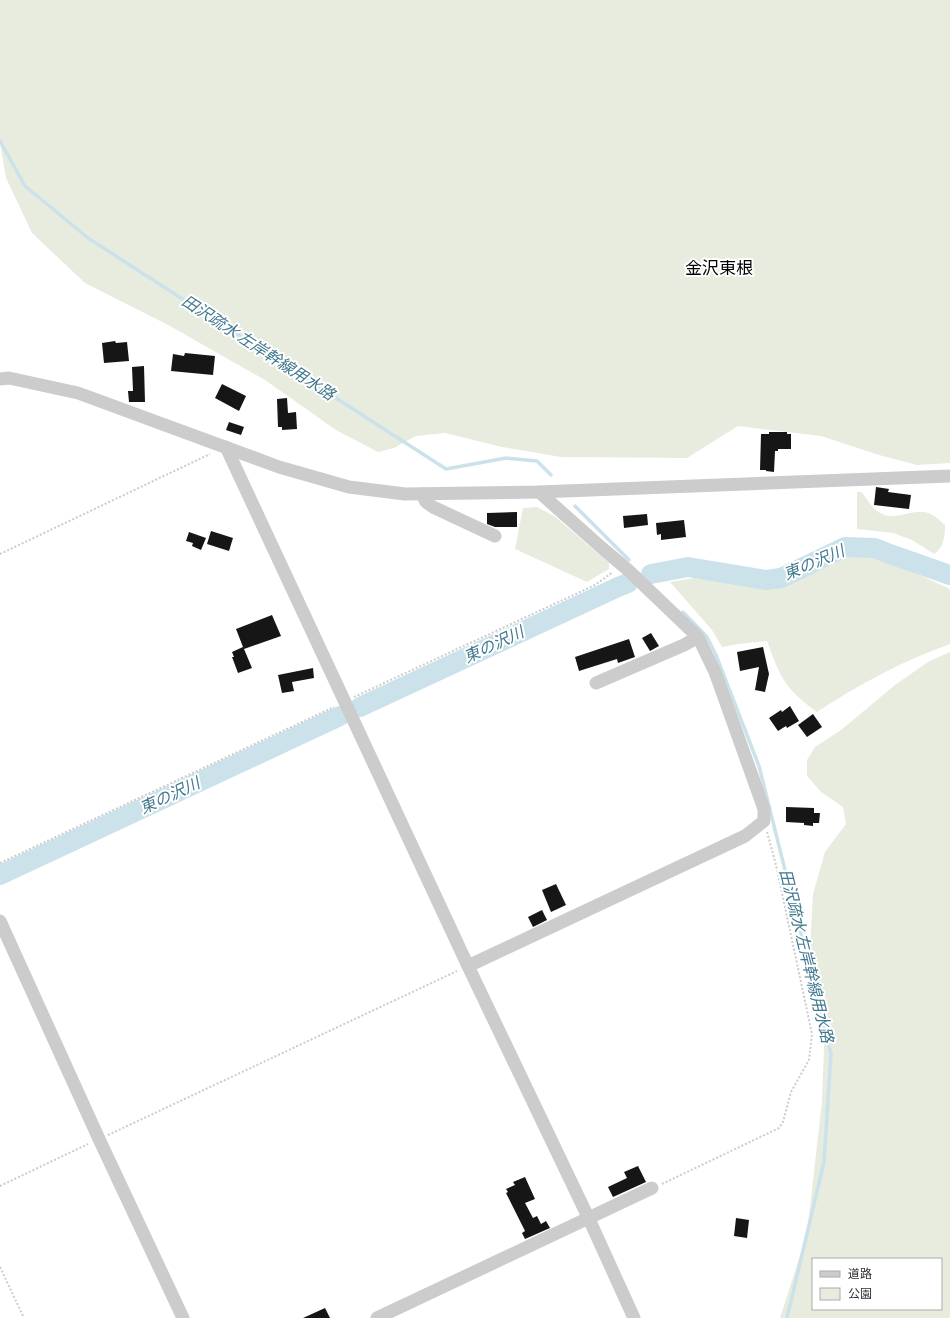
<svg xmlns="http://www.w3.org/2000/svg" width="950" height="1318" viewBox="0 0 950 1318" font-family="'Alegreya Sans','Noto Sans JP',sans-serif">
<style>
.green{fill:#e7ecde;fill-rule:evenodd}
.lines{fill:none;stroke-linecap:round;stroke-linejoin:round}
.stream{stroke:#cbe2eb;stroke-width:3.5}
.river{stroke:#cbe2eb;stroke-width:20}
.building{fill:#161616}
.path{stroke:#ccc;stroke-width:2;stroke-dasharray:2 2;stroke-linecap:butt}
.minor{stroke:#ccc;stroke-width:13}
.labels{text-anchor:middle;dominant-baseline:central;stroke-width:4;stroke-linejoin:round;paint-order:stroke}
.water-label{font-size:16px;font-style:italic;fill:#41788e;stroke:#fff}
.quarter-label{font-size:17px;fill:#000;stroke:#fff}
</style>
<rect width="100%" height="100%" fill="#fff"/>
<!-- green -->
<g class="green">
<polygon points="0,0 950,0 950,463 917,465 879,455 821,436 738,426 687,458 561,457 502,447 445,433 416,436 394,448 378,452 336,430 265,380 170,326 85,283 32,233 6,178 0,143"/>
<path d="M857 492H861C868 499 872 510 882 514 896 521 913 508 928 513 935 515 940 521 945 525 945 536 944 547 934 554L912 540 893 533 857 529Z"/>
<polygon points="537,507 554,516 609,563 609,569 587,582 515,549 523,508"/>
<path d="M866 555 887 560 950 589V644C903 661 859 684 817 712 785 689 780 677 767 641L738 644 722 647 712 630 670 582 694 578 763 587H774L791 583 834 561 849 556Z"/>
<path d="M950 652V1318H780L807 1234 822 1101 825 1020 810 947 813 894 825 852 846 824 843 807 821 792 807 776V760L815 747 841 730 895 685 928 662ZM813 1259H941V1309H813Z"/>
</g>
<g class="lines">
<!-- stream -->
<g class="stream">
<polyline points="0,141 25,186 88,238 446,469 506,458 537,461 551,475"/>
<polyline points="575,506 629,560"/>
<polyline points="683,612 707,637 716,655 759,766 831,1054 824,1162 787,1318"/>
</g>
<!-- river -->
<g class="river">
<polyline points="651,574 688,567 766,580 781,578 845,547 875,548 887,553 950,575"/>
<polyline points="360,707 618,587 628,583"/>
<polyline points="0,875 340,716"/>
</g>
</g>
<!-- building -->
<g class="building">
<polygon points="115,341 116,343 127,342 129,361 104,363 102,343"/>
<polygon points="185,353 215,356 213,375 171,371 173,354 184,356"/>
<polygon points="144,366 145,402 129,402 128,391 133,391 132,367"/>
<polygon points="222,384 246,396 239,411 215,398"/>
<polygon points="287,398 288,413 296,412 297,429 282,430 282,427 278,427 277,399"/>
<polygon points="229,422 244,427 241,435 226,430"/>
<polygon points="769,432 787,432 787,434 791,434 791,449 778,449 778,451 775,451 774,472 766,471 766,470 760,470 761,434 769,434"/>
<polygon points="876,487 889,489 888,492 911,495 909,509 874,505"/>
<polygon points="517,512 517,527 495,527 487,524 487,513"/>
<polygon points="647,514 648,525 624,528 623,516"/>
<polygon points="684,520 686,537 661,540 661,534 657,535 656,523"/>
<polygon points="211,531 233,538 229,551 207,544"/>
<polygon points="189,532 206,538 201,550 192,546 193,543 186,541"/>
<polygon points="272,615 281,636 244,649 252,668 238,673 232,657 234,657 232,652 243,647 236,629"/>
<polygon points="651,633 659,646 650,651 642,638"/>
<polygon points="629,639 635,657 618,663 617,659 579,671 575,657"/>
<polygon points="763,647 769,674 765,692 755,690 759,667 740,671 737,652"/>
<polygon points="313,668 314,678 292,682 294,691 282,693 278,675"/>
<polygon points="790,706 799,721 787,728 786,726 778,731 769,718 781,710 782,712"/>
<polygon points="813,714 822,727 807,737 798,725"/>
<polygon points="786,807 814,808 814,813 820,813 819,823 813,823 813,826 804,825 804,823 786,822"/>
<polygon points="556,884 566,905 551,912 542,890"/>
<polygon points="542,910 547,920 533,927 528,917"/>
<polygon points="638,1166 646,1182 613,1197 608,1187 627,1178 624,1172"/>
<polygon points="525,1177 535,1199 525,1203 533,1218 537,1216 541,1224 546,1221 550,1228 525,1239 522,1233 525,1231 506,1193 508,1192 506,1189 515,1185 513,1182"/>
<polygon points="736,1218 749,1220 747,1238 734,1236"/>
<polygon points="325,1308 330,1318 303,1318"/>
</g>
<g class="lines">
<!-- path -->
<g class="path">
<polyline points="0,554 210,454"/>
<polyline points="354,697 595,585 613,572"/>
<polyline points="0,863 334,707"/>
<polyline points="108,1135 457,971"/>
<polyline points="662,1184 779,1128 783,1122 791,1092 809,1060 812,1034 776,865 767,832"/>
<polyline points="0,1186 88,1144"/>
<polyline points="0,1267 24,1318"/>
</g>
<!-- minor -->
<g class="minor">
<polyline points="0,379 9,378 78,393 279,467 349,487 405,494 539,492 950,476"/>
<polyline points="226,447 468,966 589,1219 634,1318"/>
<polyline points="422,494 426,502 433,507 495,536"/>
<polyline points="596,683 684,645 698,637"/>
<polyline points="0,921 99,1139 183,1318"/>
<polyline points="468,966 745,836 764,821 764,809 715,672 698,637 628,570 602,548 539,492"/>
<polyline points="377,1318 652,1188"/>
</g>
</g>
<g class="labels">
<!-- water labels -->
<g class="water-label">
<text transform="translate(258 348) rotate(33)">田沢疏水 左岸幹線用水路</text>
<text transform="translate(814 563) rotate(-23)">東の沢川</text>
<text transform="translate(494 645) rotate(-25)">東の沢川</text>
<text transform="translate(170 796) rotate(-25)">東の沢川</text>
<text transform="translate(806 956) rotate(76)">田沢疏水 左岸幹線用水路</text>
</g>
<!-- quarter labels -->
<g class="quarter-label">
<text x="719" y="268">金沢東根</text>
</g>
</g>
<!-- legend -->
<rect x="812" y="1258" width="130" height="52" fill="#ffffff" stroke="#acacac"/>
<rect x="820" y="1271" width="20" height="6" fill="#cccccc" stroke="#acacac"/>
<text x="848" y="1278" font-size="12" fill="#2f2f2f">道路</text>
<rect x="820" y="1288" width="20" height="12" fill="#e7ecde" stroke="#acacac"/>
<text x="848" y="1298" font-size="12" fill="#2f2f2f">公園</text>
</svg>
